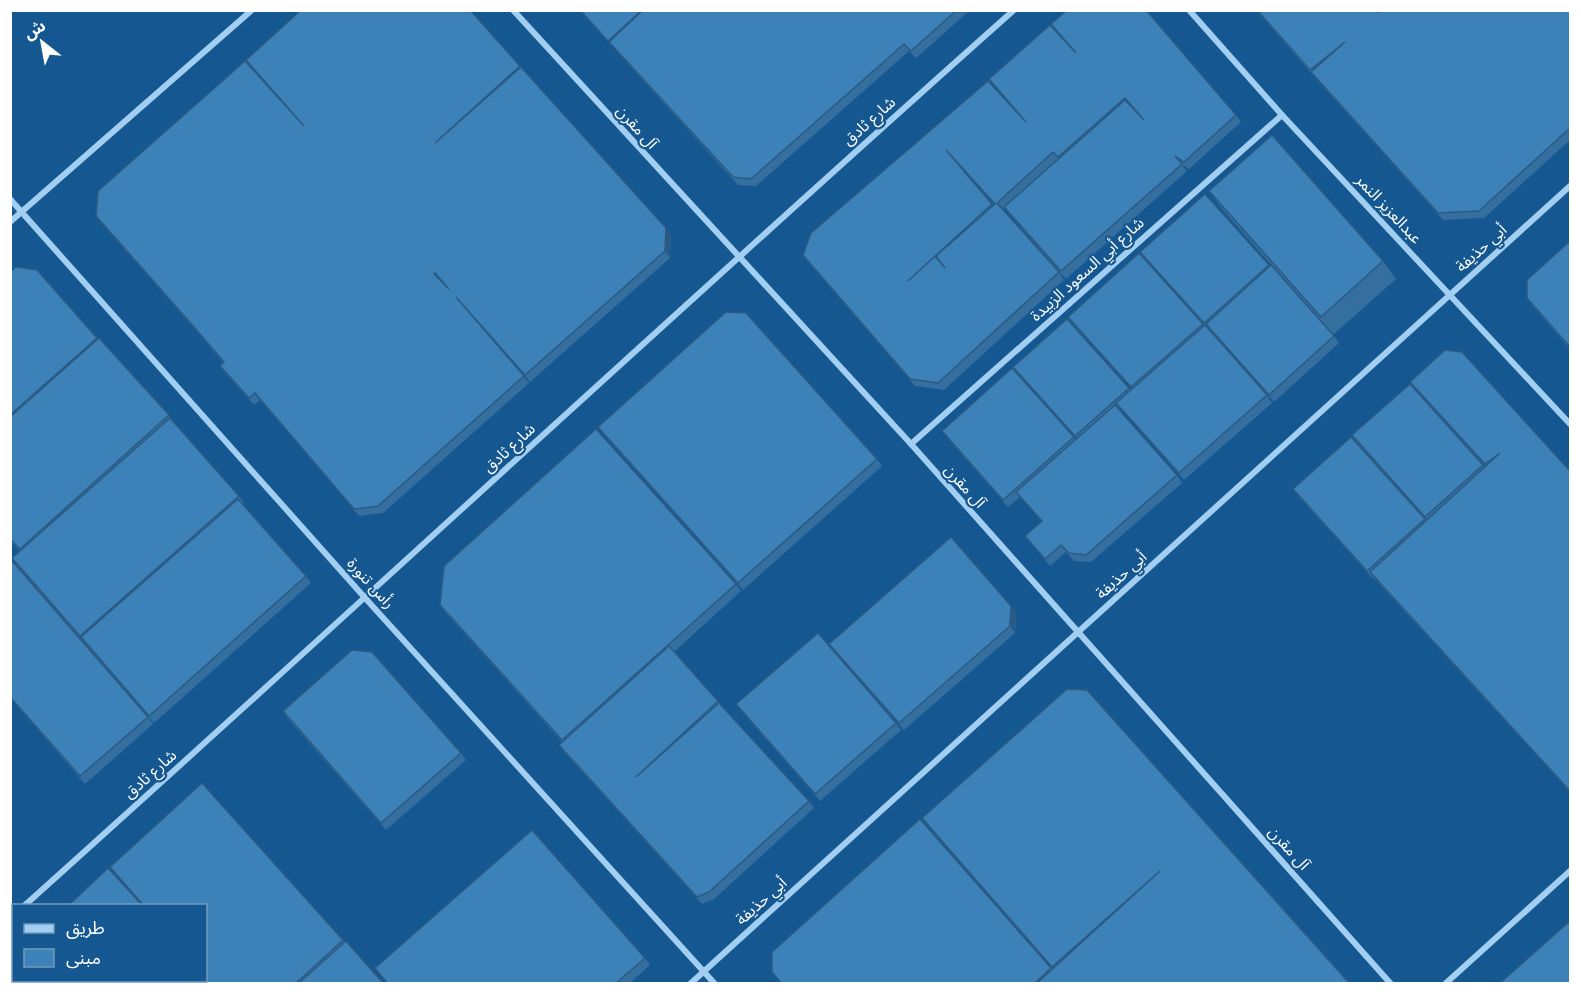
<svg xmlns="http://www.w3.org/2000/svg" width="1581" height="994" viewBox="0 0 1581 994" font-family="'Fira Sans Condensed','Noto Sans Arabic',sans-serif">
<style>
.lines{fill:none;stroke-linecap:round;stroke-linejoin:round}
.street{stroke:#a2cef1;stroke-width:6}
.wall{fill:#346f9f;fill-rule:evenodd}
.shaded-wall{fill:#2b5a82}
.building{fill:#3d81b9;stroke:#2b5a82;stroke-width:1.5;fill-rule:evenodd}
.labels{text-anchor:middle;dominant-baseline:central;stroke-width:4.5;stroke-linejoin:round;paint-order:stroke}
.street-label{font-size:16px;fill:#fff;stroke:#155891}
</style>
<rect width="100%" height="100%" fill="#155891"/>
<g class="lines">
<!-- street -->
<g class="street">
<polyline points="513,10 911,444 1391,984"/>
<polyline points="1189,10 1282,115 1570,424"/>
<polyline points="10,199 366,599 715,984"/>
<polyline points="10,222 252,10"/>
<polyline points="911,444 1282,115"/>
<path d="M24 906C355 609 681 306 1014 10"/>
<polyline points="10,917 14,915"/>
<polyline points="10,961 14,964"/>
<polyline points="28,980 31,984"/>
<polyline points="690,984 1570,186"/>
<polyline points="1445,984 1570,871"/>
</g>
</g>
<!-- wall -->
<g class="wall">
<polygon points="470,10 671,235 670,258 530,382 507,356 529,383 383,513 359,516 260,400 254,405 225,373 220,366 223,363 199,334 101,223 96,216 272,91 246,60"/>
<polygon points="579,10 970,10 916,58 909,51 756,186 738,185"/>
<polygon points="1256,10 1377,10 1378,11 1378,10 1570,10 1570,140 1484,218 1443,220 1316,79"/>
<path d="M1051 24 1236 115 1241 122 1189 169 1182 165 1187 171 1066 279 1009 214 1005 208 1003 210 1059 272 1064 280 944 390 915 386 808 262 803 255 1007 101 989 79 1063 40ZM972 181 994 204 993 205 992 204Z"/>
<polygon points="1209,191 1383,261 1396,279 1333,335 1222,209"/>
<polygon points="1205,194 1334,336 1339,343 1274,402 1209,329 1267,395 1272,403 1184,480 1120,408 1119,409 1177,475 1182,483 1091,562 1074,561 1066,552 1050,566 1025,536 1042,522 1020,497 1008,507 947,438 942,431 1074,437 1076,440 1077,439 1018,374 1013,367 1067,319 1131,390 1132,389 1073,324 1068,317 1139,253 1204,325 1145,259 1140,252"/>
<polygon points="1570,241 1570,349 1532,305 1527,298"/>
<polygon points="37,270 98,339 169,415 174,423 239,496 244,503 242,504 306,576 311,583 154,723 17,566 12,558 20,551 10,541 10,272"/>
<polygon points="1410,382 1570,471 1570,792 1373,577 1372,578 1298,496 1293,489 1351,437 1426,520 1357,443 1352,435 1410,384 1484,467 1485,466 1415,389"/>
<polygon points="598,427 877,459 882,466 743,590 603,434"/>
<polygon points="10,564 148,717 153,724 85,784 10,698"/>
<polygon points="736,584 741,591 674,652 722,706 809,801 814,808 714,899 702,904 564,752 559,745 562,742 445,612 440,605"/>
<polygon points="1011,606 1016,613 1015,633 904,730 834,651 829,644"/>
<polygon points="1087,690 1351,984 781,984 772,972 920,819 1052,969 927,825 922,818"/>
<polygon points="736,704 896,723 901,730 820,801 741,711"/>
<polygon points="283,711 461,753 466,760 386,830 288,719"/>
<polygon points="202,783 345,942 384,984 92,984 89,981 206,981 68,906 132,893 115,874 110,867"/>
<polygon points="645,958 650,965 629,984 387,984 375,968"/>
</g>
<!-- shaded-wall -->
<g class="shaded-wall">
<polygon points="666,228 671,235 670,258 665,251"/>
<polygon points="1011,606 1016,613 1015,633 1010,626"/>
</g>
<!-- building -->
<g class="building">
<path d="M301 10H470L520 66 435 143 521 67 666 228 665 251 525 375 456 297 524 376 378 506 354 509 255 393 249 398 220 366 224 362 194 327 96 216 98 191 245 61 304 126 246 60ZM435 273 449 289 434 274Z"/>
<polygon points="580,10 642,10 608,41"/>
<polygon points="643,10 957,10 911,51 904,44 751,179 733,177 609,42"/>
<path d="M1067 10H1146L1236 115 1184 162 1175 156 1182 164 1061 271 1004 207 1125 100 1144 120 1125 98 1058 157 1053 152 997 203 1059 272 938 383 910 379 803 255 811 233 988 81 1026 122 989 79 1050 25 1076 53 1051 24ZM946 150 995 204 936 256 945 268 935 256 908 281 992 204Z"/>
<polygon points="1257,10 1377,10 1378,12 1379,10 1570,10 1570,128 1479,211 1438,213 1311,72 1345,42 1310,70"/>
<polygon points="1272,135 1383,261 1321,317 1209,191"/>
<polygon points="1205,194 1269,265 1204,323 1140,252"/>
<polygon points="1570,241 1570,347 1527,298 1527,280"/>
<polygon points="1139,253 1203,324 1131,387 1068,317"/>
<polygon points="1271,265 1334,336 1269,395 1206,324"/>
<polygon points="16,267 37,270 97,338 10,415 10,272"/>
<polygon points="726,312 746,313 877,459 738,583 598,427"/>
<polygon points="1067,319 1129,388 1075,436 1013,367"/>
<polygon points="1205,325 1267,395 1179,473 1116,403"/>
<polygon points="99,338 169,415 20,549 10,539 10,417"/>
<polygon points="1445,350 1462,352 1570,471 1570,791 1370,572 1500,453 1485,464 1410,382"/>
<polygon points="1012,368 1074,437 1003,500 942,431"/>
<polygon points="1410,384 1483,465 1425,517 1352,435"/>
<polygon points="1115,405 1177,475 1086,555 1069,553 1061,545 1045,559 1025,536 1042,521 1016,492"/>
<polygon points="170,418 239,496 80,636 12,558"/>
<polygon points="596,429 736,584 562,740 440,605 444,566"/>
<polygon points="1351,437 1425,519 1367,571 1293,489"/>
<polygon points="238,499 306,576 149,716 81,637"/>
<polygon points="951,537 1011,606 1010,626 899,723 829,644"/>
<polygon points="13,562 148,717 80,776 10,697 10,564"/>
<polygon points="818,633 896,723 815,794 736,704"/>
<polygon points="669,646 718,701 636,777 719,703 809,801 709,892 697,897 559,745"/>
<polygon points="352,650 372,652 461,753 381,823 283,711"/>
<polygon points="1067,689 1087,690 1350,984 1036,984 1160,871 1052,967 922,818"/>
<polygon points="202,783 343,940 295,984 125,984 129,981 206,981 206,906 144,906 110,867"/>
<polygon points="920,819 1051,968 1034,984 782,984 772,972 772,952"/>
<polygon points="532,830 645,958 615,984 388,984 375,968"/>
<polygon points="108,868 143,906 68,906"/>
<polygon points="1570,921 1570,984 1499,984"/>
<polygon points="346,941 384,984 298,984"/>
<polygon points="91,981 128,981 125,984 94,984"/>
</g>
<g class="labels">
<!-- street labels -->
<g class="street-label">
<text transform="translate(869 121) rotate(-42)">شارع ثادق</text>
<text transform="translate(637 127) rotate(48)">آل مقرن</text>
<text transform="translate(1389 209) rotate(47)">عبدالعزيز النمر</text>
<text transform="translate(1481 248) rotate(-42)">أبي حذيفة</text>
<text transform="translate(1087 269) rotate(-42)">شارع أبي السعود الزبيدة</text>
<text transform="translate(509 448) rotate(-43)">شارع ثادق</text>
<text transform="translate(965 486) rotate(48)">آل مقرن</text>
<text transform="translate(1121 575) rotate(-42)">أبي حذيفة</text>
<text transform="translate(371 583) rotate(48)">رأس تنورة</text>
<text transform="translate(150 774) rotate(-42)">شارع ثادق</text>
<text transform="translate(1289 848) rotate(48)">آل مقرن</text>
<text transform="translate(761 901) rotate(-42)">أبي حذيفة</text>
</g>
</g>
<!-- border -->
<rect width="1581" height="994" fill="none" stroke="#ffffff" stroke-width="24"/>
<!-- legend -->
<rect x="12" y="904" width="195" height="78" fill="#155891" stroke="#739bbd" stroke-width="1.5"/>
<rect x="24" y="924" width="30" height="9" fill="#a2cef1" stroke="#739bbd" stroke-width="1.5"/>
<text x="66" y="934" font-size="18" fill="#ffffff">طريق</text>
<rect x="24" y="949" width="30" height="18" fill="#3d81b9" stroke="#739bbd" stroke-width="1.5"/>
<text x="66" y="964" font-size="18" fill="#ffffff">مبنى</text>
<!-- north arrow -->
<g transform="translate(42 42) rotate(329)" stroke="#155891" stroke-width="4.5" paint-order="stroke">
<path d="M0-4.5L10 22L0 15L-10 22Z" fill="#ffffff"/>
<text y="-9" font-size="16" font-weight="bold" text-anchor="middle" fill="#ffffff">ش</text>
</g>
</svg>
